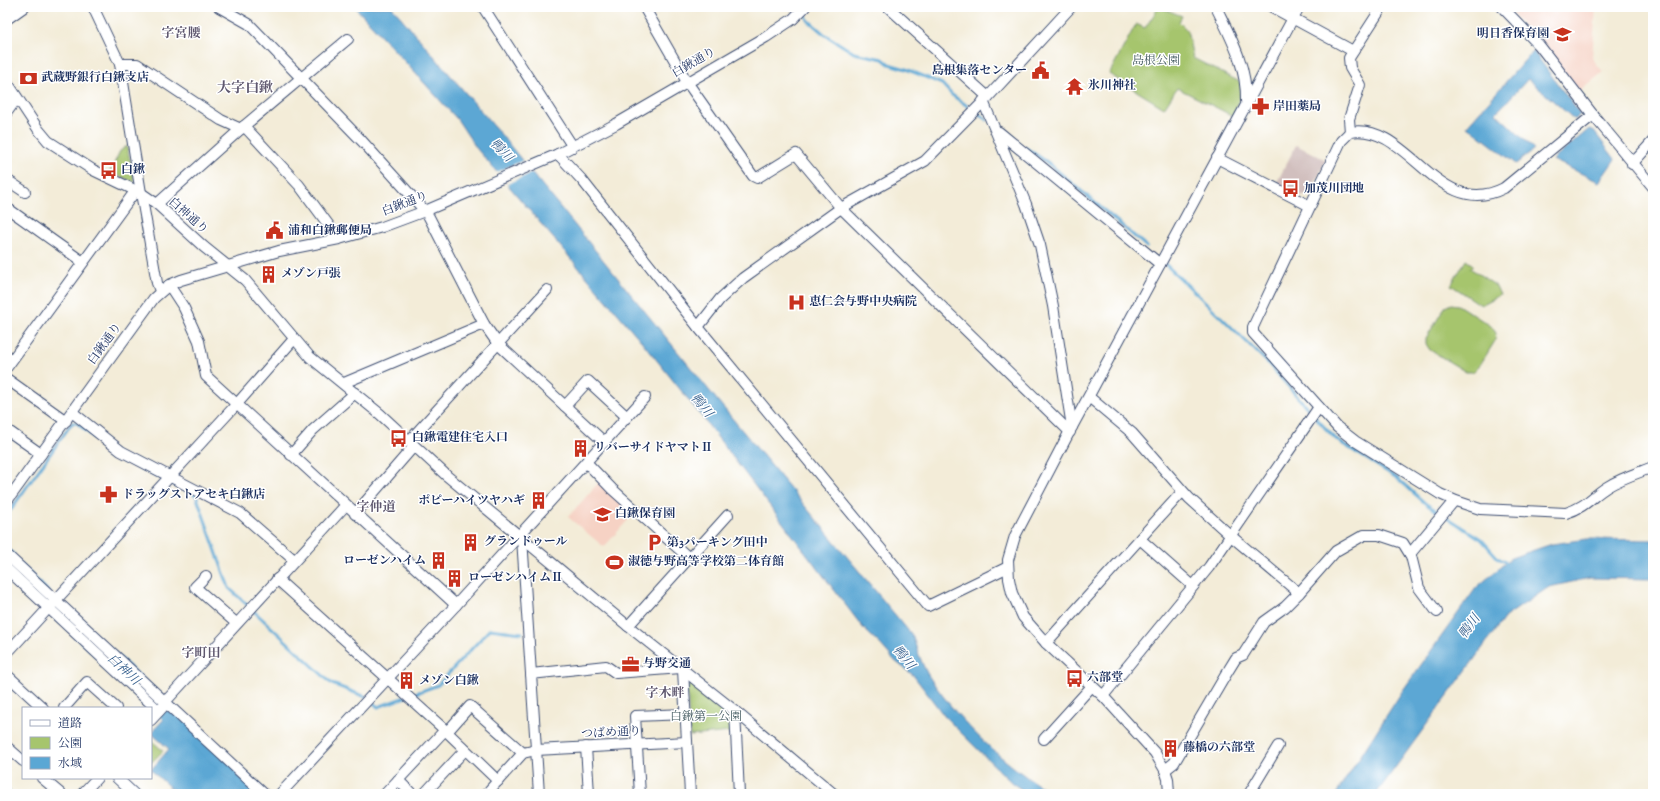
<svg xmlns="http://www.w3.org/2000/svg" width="1660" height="801" viewBox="0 0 1660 801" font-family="'Sorts Mill Goudy','Noto Serif JP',serif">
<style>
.built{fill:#f6d2c4}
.industrial{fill:#d1bfbe}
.green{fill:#a6c56d;stroke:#607a66}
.water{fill:#5ba7d4;stroke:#3b6b99}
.pier{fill:#f3ecd8}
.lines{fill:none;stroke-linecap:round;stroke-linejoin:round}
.stream{stroke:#5ba7d4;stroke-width:3}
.river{stroke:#5ba7d4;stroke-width:17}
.minor-casing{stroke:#3b4b70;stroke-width:12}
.minor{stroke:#fff;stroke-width:10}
.labels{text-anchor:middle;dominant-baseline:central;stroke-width:3;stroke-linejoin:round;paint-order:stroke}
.poi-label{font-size:12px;font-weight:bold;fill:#1b2f5e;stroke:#fff;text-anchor:start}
.park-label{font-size:12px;fill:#455c62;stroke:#fff}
.street-label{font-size:12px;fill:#1b2f5e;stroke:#fff}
.neighbourhood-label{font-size:13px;font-weight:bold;fill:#5f586f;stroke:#fff}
.water-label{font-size:13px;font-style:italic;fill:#355f8d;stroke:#fff}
.quarter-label{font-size:14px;font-weight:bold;fill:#5f586f;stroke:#fff}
</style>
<rect width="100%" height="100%" fill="#fff"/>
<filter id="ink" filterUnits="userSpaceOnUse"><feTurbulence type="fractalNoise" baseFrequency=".025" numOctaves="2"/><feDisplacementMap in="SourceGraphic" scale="8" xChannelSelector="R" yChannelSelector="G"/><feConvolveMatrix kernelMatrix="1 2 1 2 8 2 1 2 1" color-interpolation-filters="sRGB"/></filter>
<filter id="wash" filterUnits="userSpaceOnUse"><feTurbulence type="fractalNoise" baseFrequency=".012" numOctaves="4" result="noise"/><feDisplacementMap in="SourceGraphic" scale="16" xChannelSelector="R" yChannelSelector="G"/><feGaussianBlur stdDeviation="0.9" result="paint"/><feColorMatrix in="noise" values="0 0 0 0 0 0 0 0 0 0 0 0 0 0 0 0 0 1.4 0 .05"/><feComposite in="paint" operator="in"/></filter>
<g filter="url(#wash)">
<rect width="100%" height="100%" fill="#f3ecd8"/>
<!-- built -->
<g class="built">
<polygon points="1516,7 1596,7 1592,58 1603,72 1579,92 1511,11"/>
<polygon points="600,481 635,512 604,547 568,517"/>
</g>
<!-- industrial -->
<polygon class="industrial" points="1296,145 1326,160 1311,191 1305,196 1299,195 1276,184"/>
<!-- green -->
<g class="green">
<path d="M1159 7 1182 16 1179 22 1187 30 1193 58 1240 82C1242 95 1239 104 1233 116L1177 88 1164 108 1109 74 1136 24 1145 28Z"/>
<polygon points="127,146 135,183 110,172 120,151"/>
<polygon points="1466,260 1473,265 1470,268 1496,286 1500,295 1481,305 1451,285"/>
<polygon points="1451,304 1458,305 1491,326 1496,333 1495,341 1480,365 1473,372 1466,372 1430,350 1426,344 1426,338 1445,307"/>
<polygon points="692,683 731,715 730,732 690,736 687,686"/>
<polygon points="151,740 163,751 151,763"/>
</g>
<!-- water -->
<g class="water">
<path d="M355 7H392L499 132 717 400 912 635C917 649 922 666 930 678 961 724 1005 766 1053 794H1029L1012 783 945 717 913 675 895 661 881 645 864 629 699 413 643 343 477 149 457 119Z"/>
<polygon points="1533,51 1580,114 1575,120 1528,79 1496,113 1534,149 1516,164 1467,126"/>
<polygon points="1589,129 1593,130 1615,159 1599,182 1553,160"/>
<polygon points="1587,539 1653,540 1653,579 1590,578 1549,587 1505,617 1376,794 1336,794 1403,690 1476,588 1511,558 1552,544"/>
<polygon points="164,719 245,794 177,794 151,770 169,749 151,733"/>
</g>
<!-- pier -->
<polygon class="pier" points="524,160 534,172 505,185 495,173"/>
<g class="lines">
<!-- stream -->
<g class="stream">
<polyline points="804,11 808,20 824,34 854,53 883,59 889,64 906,69 942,84 952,95 987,120"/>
<polyline points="1026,148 1047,162 1147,247"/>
<polyline points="1164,263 1218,314 1266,361 1326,429 1338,441 1397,478 1426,504 1481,539 1498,558 1509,564"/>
<polyline points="193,494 196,495 229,588 332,684 366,697 378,707 438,685 490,629 522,633"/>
<polyline points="7,515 72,423 77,423 118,457 188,491"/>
<polyline points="7,548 13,554"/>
<polyline points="7,789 9,791"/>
</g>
<!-- river -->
<g class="river">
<polyline points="7,561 41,594"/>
<polyline points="79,630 257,794"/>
</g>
</g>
</g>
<g filter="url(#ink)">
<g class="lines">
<defs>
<g id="minor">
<polyline points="93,7 120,64 141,193 157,283 160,291"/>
<polyline points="219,7 249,24 362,141 425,211 429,217 484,324 498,344 604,442"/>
<polyline points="483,7 573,147"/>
<polyline points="644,7 687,82 753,176 757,178 796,154 841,208 1070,432"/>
<polyline points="888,7 988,97"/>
<path d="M1216 7C1231 38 1247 66 1246 101"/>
<polyline points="1272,7 1353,51"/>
<polyline points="1502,7 1539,45 1593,115 1653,187"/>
<polyline points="7,19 24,7"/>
<polyline points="120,64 137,64 221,120 241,129"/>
<polyline points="7,82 38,129 48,141 93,170 141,193 157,204 204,247 245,280 310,357 380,414 447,476 628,626 735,711 834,794"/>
<polyline points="983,101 1026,204 1040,245 1053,306 1072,427"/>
<polyline points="7,112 17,98"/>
<path d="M1593 115 1504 188C1438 222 1408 121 1350 132L1341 141 1253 327V333L1337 427 1355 441 1440 494 1456 501 1480 509 1566 513C1586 507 1591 497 1607 487 1621 478 1638 473 1653 467"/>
<polyline points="244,126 299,185 339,239"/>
<polyline points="999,132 1160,264"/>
<polyline points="1350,132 1349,119 1360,85 1350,68 1349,58 1382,7"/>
<polyline points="558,154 582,180 698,327 928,606 1008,567"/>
<polyline points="1217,158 1310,206"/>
<polyline points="1632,164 1653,141"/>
<polyline points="7,180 25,192"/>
<polyline points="157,204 244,126 348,39"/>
<polyline points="7,208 83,262"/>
<polyline points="169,285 184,308 199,341 206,376 456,605"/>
<polyline points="698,327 720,299 743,278 841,208 925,161 988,97 1071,7"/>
<polyline points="7,367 136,190"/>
<polyline points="7,379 66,421"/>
<polyline points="344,383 484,324"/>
<polyline points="1089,397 1132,433 1189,498 1231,536 1299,593"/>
<polyline points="565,406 588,381 627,417"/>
<polyline points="72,412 121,451 240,513 294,560"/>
<polyline points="7,430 41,454"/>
<polyline points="409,441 547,290"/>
<polyline points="291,455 313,430 355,393"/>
<polyline points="586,462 612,489 689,558"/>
<polyline points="7,501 154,298 169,285 181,280 279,251 339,239 382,227 425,211 558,154 616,124 766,37 793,19 805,7"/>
<polyline points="355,514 414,446"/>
<polyline points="522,538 539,794"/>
<polyline points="1140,539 1193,586"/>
<polyline points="1410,554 1454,501"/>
<polyline points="7,555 264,794"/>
<polyline points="7,569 159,711"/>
<polyline points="206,576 195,587 236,623"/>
<polyline points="277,579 445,730 498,781"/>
<polyline points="628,626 728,515"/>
<polyline points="1046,643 1182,492"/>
<polyline points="7,653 236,405 294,339"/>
<polyline points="683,670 690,794"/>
<polyline points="531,674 606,666 616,673 681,668"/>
<polyline points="7,675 43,708"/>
<polyline points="1103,696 1209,567 1319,407"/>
<polyline points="165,702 346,505"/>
<polyline points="64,708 87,682 116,708"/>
<polyline points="735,711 739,794"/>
<polyline points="151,720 163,707"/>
<polyline points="447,732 470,706 523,753"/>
<polyline points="1044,739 1092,686"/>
<polyline points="7,747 23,761"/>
<polyline points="586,747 589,794"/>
<polyline points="1165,770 1174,763 1228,671 1236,658 1243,655 1264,622 1285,607 1299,593 1336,551 1364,535 1379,535 1403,543 1411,556 1419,588 1437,612"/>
<polyline points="42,778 61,794"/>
<polyline points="117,778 134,794"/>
<polyline points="398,780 412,794"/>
<polyline points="82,794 97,778"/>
<polyline points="280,794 456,605 645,397"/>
<polyline points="385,794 445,730"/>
<polyline points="424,794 465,750"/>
<polyline points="486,794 523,753 536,750 687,742"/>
<polyline points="640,794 635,716 686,714"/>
<polyline points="1169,794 1168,779 1165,770 1155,753 1103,696 1046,643 1023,617 1012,593 1009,579 1008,560 1015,536 1072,427 1299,7"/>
<polyline points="1249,794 1278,746"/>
</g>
</defs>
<!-- minor casing -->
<use href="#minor" class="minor-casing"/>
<!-- minor -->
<use href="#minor" class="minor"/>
</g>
</g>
<!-- icons -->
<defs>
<symbol id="school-bare" viewBox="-9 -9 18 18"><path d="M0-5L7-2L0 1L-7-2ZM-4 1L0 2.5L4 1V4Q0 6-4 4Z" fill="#c8321e" stroke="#fff" stroke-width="2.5" paint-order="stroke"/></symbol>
<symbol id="civic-bare" viewBox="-9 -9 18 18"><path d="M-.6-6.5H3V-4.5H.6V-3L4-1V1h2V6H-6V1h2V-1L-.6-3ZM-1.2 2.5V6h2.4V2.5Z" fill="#c8321e" stroke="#fff" stroke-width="2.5" paint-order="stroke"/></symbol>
<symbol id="bank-bare" viewBox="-9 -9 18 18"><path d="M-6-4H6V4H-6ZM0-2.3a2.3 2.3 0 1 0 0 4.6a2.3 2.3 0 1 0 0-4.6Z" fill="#c8321e" stroke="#fff" stroke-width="2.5" paint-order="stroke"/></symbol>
<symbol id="temple-bare" viewBox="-9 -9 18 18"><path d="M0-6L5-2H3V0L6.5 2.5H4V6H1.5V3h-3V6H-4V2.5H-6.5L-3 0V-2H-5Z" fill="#c8321e" stroke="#fff" stroke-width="2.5" paint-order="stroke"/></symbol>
<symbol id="pharmacy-bare" viewBox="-9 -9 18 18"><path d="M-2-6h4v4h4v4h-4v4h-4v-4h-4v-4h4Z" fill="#c8321e" stroke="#fff" stroke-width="2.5" paint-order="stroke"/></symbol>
<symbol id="bus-bare" viewBox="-9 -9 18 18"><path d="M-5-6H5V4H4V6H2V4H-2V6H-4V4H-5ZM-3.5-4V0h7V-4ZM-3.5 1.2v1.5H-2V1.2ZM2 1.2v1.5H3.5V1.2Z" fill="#c8321e" stroke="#fff" stroke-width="2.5" paint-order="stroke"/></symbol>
<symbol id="building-bare" viewBox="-9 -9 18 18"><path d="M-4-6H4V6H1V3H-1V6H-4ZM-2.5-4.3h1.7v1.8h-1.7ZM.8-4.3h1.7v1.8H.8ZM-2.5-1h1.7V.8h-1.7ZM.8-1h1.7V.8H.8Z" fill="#c8321e" stroke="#fff" stroke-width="2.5" paint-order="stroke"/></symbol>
<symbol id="hospital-bare" viewBox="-9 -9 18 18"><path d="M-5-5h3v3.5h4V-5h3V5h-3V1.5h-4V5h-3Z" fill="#c8321e" stroke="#fff" stroke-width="2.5" paint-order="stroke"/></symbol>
<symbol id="parking-bare" viewBox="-9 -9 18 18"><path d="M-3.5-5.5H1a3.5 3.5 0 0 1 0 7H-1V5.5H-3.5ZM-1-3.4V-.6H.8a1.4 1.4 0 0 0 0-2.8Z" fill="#c8321e" stroke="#fff" stroke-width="2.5" paint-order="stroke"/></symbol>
<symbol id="stadium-bare" viewBox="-9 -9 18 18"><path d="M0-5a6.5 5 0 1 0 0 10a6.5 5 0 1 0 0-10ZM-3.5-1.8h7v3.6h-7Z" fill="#c8321e" stroke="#fff" stroke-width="2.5" paint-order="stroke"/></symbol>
<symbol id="office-bare" viewBox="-9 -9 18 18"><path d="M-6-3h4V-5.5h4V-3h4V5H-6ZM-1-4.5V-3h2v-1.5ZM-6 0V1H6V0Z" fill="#c8321e" stroke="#fff" stroke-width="2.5" paint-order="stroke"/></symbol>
</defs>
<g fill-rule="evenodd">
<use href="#school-bare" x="1550" y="22" width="25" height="25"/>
<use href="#civic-bare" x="1028" y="58" width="25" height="25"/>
<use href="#bank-bare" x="16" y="66" width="25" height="25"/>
<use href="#temple-bare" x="1062" y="74" width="25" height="25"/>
<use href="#pharmacy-bare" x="1248" y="94" width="25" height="25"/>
<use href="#bus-bare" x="96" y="158" width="25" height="25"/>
<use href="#bus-bare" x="1278" y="176" width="25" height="25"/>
<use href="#civic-bare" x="262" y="218" width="25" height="25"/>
<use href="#building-bare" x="256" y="262" width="25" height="25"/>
<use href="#hospital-bare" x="784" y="290" width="25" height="25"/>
<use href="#bus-bare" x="386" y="426" width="25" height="25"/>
<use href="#building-bare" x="568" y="436" width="25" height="25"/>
<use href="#pharmacy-bare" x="96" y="482" width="25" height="25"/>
<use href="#building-bare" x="526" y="488" width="25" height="25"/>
<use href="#school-bare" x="590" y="502" width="25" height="25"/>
<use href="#building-bare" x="458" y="530" width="25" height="25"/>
<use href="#parking-bare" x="642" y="530" width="25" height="25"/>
<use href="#building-bare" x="426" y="548" width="25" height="25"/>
<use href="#stadium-bare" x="602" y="550" width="25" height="25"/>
<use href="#building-bare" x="442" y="566" width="25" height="25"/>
<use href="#office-bare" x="618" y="652" width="25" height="25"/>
<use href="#bus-bare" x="1062" y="666" width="25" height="25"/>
<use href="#building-bare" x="394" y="668" width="25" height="25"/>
<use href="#building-bare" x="1158" y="736" width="25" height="25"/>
</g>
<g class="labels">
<!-- poi labels -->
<g class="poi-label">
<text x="1549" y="34" text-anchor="end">明日香保育園</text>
<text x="1027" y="71" text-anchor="end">島根集落センター</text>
<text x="41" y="78">武蔵野銀行白鍬支店</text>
<text x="1088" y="86">氷川神社</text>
<text x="1273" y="107">岸田薬局</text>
<text x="121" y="170">白鍬</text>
<text x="1304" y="189">加茂川団地</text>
<text x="288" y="231">浦和白鍬郵便局</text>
<text x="281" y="274">メゾン戸張</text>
<text x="809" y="302">恵仁会与野中央病院</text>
<text x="412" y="438">白鍬電建住宅入口</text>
<text x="594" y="448">リバーサイドヤマトⅡ</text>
<text x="122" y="495">ドラッグストアセキ白鍬店</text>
<text x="525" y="501" text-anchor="end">ポピーハイツヤハギ</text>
<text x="615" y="514">白鍬保育園</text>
<text x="484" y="542">グランドゥール</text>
<text x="667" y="543">第3パーキング田中</text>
<text x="426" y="561" text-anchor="end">ローゼンハイム</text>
<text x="628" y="562">淑徳与野高等学校第二体育館</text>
<text x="468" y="578">ローゼンハイムⅡ</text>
<text x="643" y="664">与野交通</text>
<text x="1087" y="678">六部堂</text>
<text x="419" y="681">メゾン白鍬</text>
<text x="1183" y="748">藤橋の六部堂</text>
</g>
<!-- park labels -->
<g class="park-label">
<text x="1156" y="61">島根公園</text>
<text x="706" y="717">白鍬第一公園</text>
</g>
<!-- street labels -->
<g class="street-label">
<text transform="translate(694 63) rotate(-30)">白鍬通り</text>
<text transform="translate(405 204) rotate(-21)">白鍬通り</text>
<text transform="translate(188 216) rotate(42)">白神通り</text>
<text transform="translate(105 344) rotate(-54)">白鍬通り</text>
<text transform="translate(611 733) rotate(-3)">つばめ通り</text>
</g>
<!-- neighbourhood labels -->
<g class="neighbourhood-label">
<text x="181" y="34">字宮腰</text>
<text x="376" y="508">字仲道</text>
<text x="201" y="654">字町田</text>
<text x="665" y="694">字木畔</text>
</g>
<!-- water labels -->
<g class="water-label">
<text transform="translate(501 151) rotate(46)">鴨川</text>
<text transform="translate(701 406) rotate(51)">鴨川</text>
<text transform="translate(1470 627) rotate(-54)">鴨川</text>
<text transform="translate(903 658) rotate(51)">鴨川</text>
<text transform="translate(123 670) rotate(43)">白神川</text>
</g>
<!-- quarter labels -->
<g class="quarter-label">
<text x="245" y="89">大字白鍬</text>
</g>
</g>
<!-- margin -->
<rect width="1660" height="801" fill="none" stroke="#fff" stroke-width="24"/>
<!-- legend -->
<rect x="22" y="707" width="130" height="72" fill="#ffffff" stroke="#a4acbf"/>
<rect x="30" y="720" width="20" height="6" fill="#ffffff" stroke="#a4acbf"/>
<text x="58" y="727" font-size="12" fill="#1b2f5e">道路</text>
<rect x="30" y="737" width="20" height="12" fill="#a6c56d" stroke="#a4acbf"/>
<text x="58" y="747" font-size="12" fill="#1b2f5e">公園</text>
<rect x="30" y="757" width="20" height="12" fill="#5ba7d4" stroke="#a4acbf"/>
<text x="58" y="767" font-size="12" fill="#1b2f5e">水域</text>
</svg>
